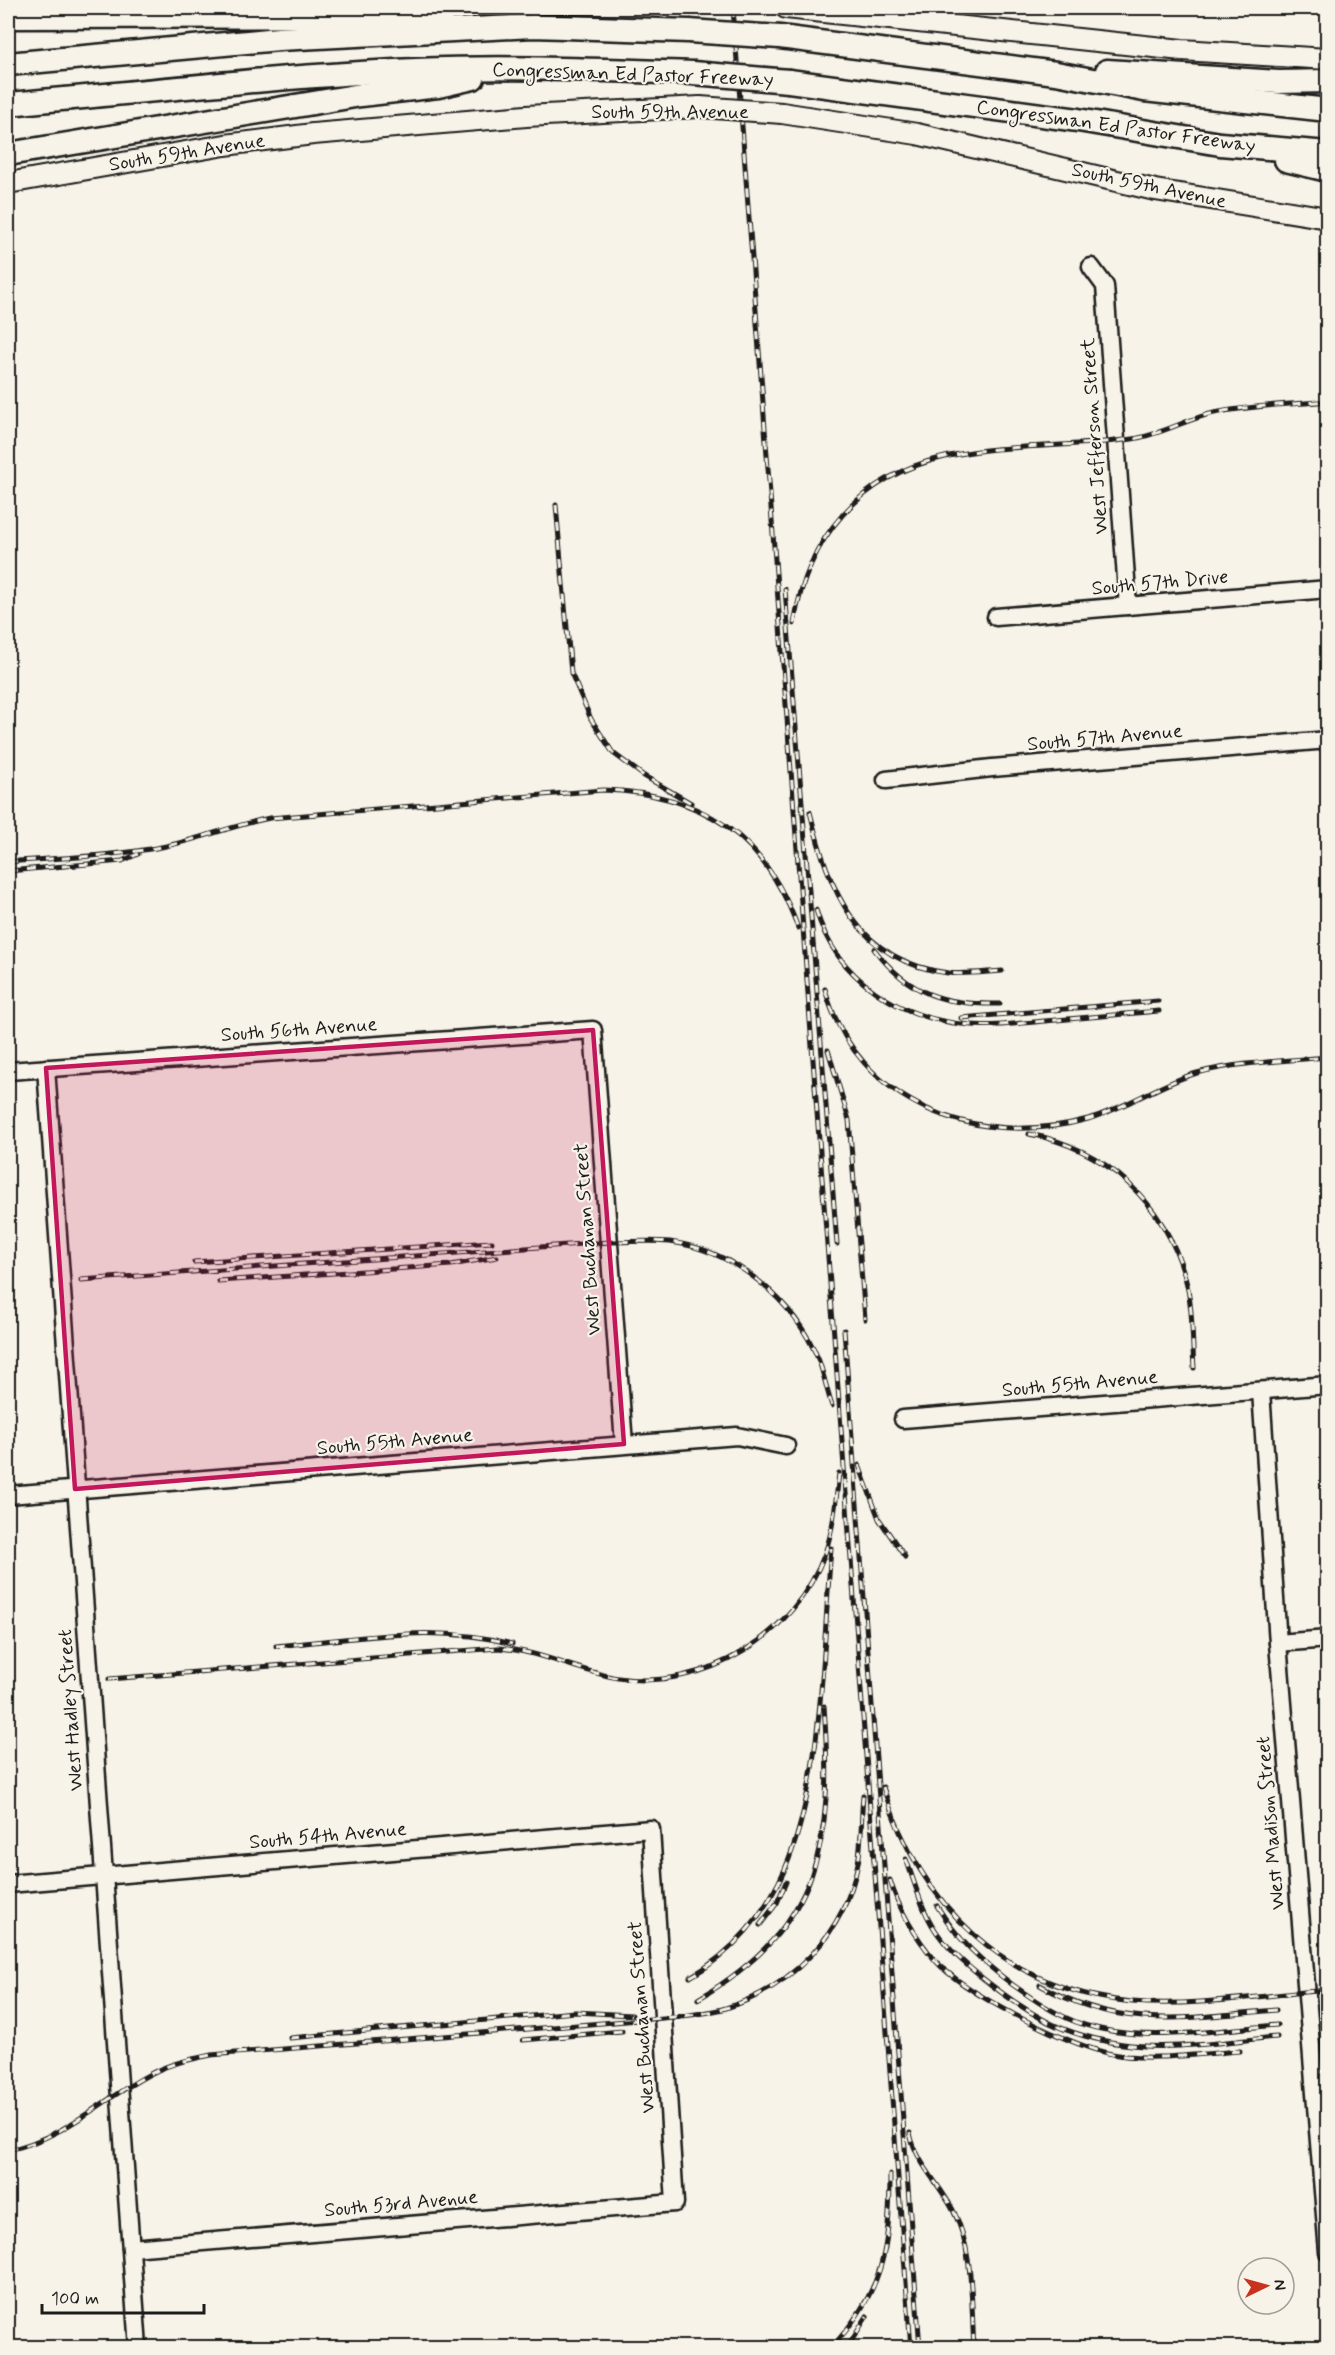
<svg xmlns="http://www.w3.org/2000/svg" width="1335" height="2355" viewBox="0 0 1335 2355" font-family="Mynerve,sans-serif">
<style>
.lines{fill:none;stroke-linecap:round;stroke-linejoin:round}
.minor-casing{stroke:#1c1c1c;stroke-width:21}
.major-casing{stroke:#1c1c1c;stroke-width:24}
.highway-casing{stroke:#1c1c1c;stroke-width:27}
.minor{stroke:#f7f3e8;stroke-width:16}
.major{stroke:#f7f3e8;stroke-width:20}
.highway{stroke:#f7f3e8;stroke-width:22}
.rail-casing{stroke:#1c1c1c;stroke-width:5}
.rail{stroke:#f7f3e8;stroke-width:3;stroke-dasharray:9;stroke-linecap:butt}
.major-bridge-casing{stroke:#1c1c1c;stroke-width:24;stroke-linecap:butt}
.highway-bridge-casing{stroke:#1c1c1c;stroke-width:27;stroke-linecap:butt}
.major-bridge{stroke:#f7f3e8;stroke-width:20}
.highway-bridge{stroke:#f7f3e8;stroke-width:22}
.marked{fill:#c2185b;fill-opacity:0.2;stroke:#c2185b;stroke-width:4.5;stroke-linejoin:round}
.labels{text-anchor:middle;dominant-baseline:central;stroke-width:4.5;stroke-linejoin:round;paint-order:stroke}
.street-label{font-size:20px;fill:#1c1c1c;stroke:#f7f3e8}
</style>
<rect width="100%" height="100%" fill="#f7f3e8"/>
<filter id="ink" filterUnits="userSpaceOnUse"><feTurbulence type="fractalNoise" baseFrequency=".0167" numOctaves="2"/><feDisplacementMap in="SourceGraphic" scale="12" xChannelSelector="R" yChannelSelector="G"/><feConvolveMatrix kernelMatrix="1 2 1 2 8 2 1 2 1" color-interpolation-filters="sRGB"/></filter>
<g filter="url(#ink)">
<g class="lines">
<defs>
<g id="minor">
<polyline points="1091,267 1105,286 1128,606"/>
<polyline points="996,617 1328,589"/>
<polyline points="886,780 992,768 1328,740"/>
<polyline points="46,1068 138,2348"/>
<polyline points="8,1071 593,1030 624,1444"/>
<polyline points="1261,1391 1278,1643 1328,2252"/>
<polyline points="903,1419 1328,1385"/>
<polyline points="8,1495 737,1436 786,1446"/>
<polyline points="1278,1643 1328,1639"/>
<polyline points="8,1884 651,1829 675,2203 131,2248"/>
</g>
<g id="major">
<polyline points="786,8 1182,50 1328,59"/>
<polyline points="782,113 917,134 1155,190 1328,218"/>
<polyline points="8,183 225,145 313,134 526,116 700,107"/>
</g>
<g id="highway">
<polyline points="8,17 442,16"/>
<polyline points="780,37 1056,73 1144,90 1328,110"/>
<polyline points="8,64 279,39 533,26 689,31"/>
<polyline points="1107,71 1279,82 1328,81"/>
<polyline points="789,81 1078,120 1220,144 1328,153"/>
<path d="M8 104C143 92 279 76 416 70 508 66 600 70 693 73"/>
<polyline points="8,154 361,95 438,86 473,78"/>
<polyline points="1286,160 1328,170"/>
</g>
</defs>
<!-- minor casing -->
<use href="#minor" class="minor-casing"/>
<!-- major casing -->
<use href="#major" class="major-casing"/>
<!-- highway casing -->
<use href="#highway" class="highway-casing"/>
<!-- minor -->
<use href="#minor" class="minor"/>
<!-- major -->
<use href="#major" class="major"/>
<!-- highway -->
<use href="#highway" class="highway"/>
<defs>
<g id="rail">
<polyline points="733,8 911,2348"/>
<polyline points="556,505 571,673 591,719 613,753 644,776 691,803"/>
<polyline points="785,589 837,1244"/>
<path d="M794 624C807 538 859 476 945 457 1006 443 1070 448 1132 439 1161 435 1186 419 1214 413 1251 405 1290 405 1328 401"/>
<path d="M810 812C829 890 856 961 948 973 965 975 985 972 1002 971"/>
<path d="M8 862C54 858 103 857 150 849 191 843 229 826 270 818L603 790C701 793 765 835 798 928"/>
<polyline points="8,871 122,861 138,854"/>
<path d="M816 910C836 979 901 1020 971 1025 996 1027 1020 1023 1045 1021 1083 1018 1121 1014 1159 1011"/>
<path d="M874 949C909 995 945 1005 1000 1004"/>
<path d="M825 989C857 1106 979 1149 1088 1119 1126 1108 1159 1084 1197 1073 1239 1062 1284 1061 1328 1057"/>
<polyline points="961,1018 1158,1001"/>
<polyline points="828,1050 849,1120 865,1319"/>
<path d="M1029 1134C1105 1148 1164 1202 1185 1277 1193 1305 1192 1339 1194 1368"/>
<polyline points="194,1262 492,1242"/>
<path d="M81 1280 610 1242C630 1242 650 1240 670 1242 735 1250 795 1301 819 1361 824 1375 827 1391 832 1406"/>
<polyline points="218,1281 451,1265 497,1257"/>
<polyline points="844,1330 920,2348"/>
<polyline points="859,1465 879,1519 905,1557"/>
<path d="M276 1646C354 1639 435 1623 512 1644"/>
<path d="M109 1679 498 1648C541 1651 577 1671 618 1678 705 1691 795 1636 825 1553 834 1527 836 1500 839 1473"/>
<path d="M883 1787C920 1905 1005 1990 1132 2002 1196 2007 1263 1995 1328 1990"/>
<path d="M906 1859C916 1886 923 1916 941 1938 962 1966 1017 2006 1048 2022 1070 2033 1099 2041 1123 2044 1172 2051 1227 2041 1277 2037"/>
<path d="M890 1880C898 1908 916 1938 935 1960 963 1993 1064 2043 1107 2053 1147 2062 1199 2054 1240 2051"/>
<path d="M937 1906C958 1940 981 1961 1013 1985 1033 1999 1053 2013 1076 2022 1139 2045 1213 2030 1277 2025"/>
<polyline points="760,1925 777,1903 786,1882"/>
<path d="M690 1977C732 1954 766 1913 785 1869 823 1780 823 1645 831 1548"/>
<path d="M1040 1985C1121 2031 1188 2018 1276 2010"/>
<path d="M698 1999C822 1926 834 1841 824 1706"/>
<polyline points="290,2038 575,2012 632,2015"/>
<polyline points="523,2040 622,2031"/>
<path d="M910 2133C916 2163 939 2183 953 2210 974 2250 971 2303 974 2348"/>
<path d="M8 2150C64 2139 104 2097 154 2072 172 2063 192 2059 211 2055L663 2018C684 2016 706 2014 726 2008 793 1987 845 1933 858 1863 862 1841 861 1817 863 1795"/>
<path d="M831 2348C883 2292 890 2249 890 2174"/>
<polyline points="847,2348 867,2316"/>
</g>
</defs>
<!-- rail casing -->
<use href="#rail" class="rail-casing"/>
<!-- rail -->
<use href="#rail" class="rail"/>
<defs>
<polyline id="major-bridge" points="700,107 782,113"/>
<g id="highway-bridge">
<polyline points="689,31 780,37"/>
<polyline points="693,73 789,81"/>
</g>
</defs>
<!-- major-bridge casing -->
<use href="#major-bridge" class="major-bridge-casing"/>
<!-- highway-bridge casing -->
<use href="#highway-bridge" class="highway-bridge-casing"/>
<!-- major-bridge -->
<use href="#major-bridge" class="major-bridge"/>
<!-- highway-bridge -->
<use href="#highway-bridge" class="highway-bridge"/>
</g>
</g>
<!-- marked area -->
<path class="marked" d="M593 1030 624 1444 75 1489 46 1068Z"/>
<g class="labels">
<!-- street labels -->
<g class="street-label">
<text transform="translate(633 75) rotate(2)">Congressman Ed Pastor Freeway</text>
<text x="670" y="112">South 59th Avenue</text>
<text transform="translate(1116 127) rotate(8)">Congressman Ed Pastor Freeway</text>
<text transform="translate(187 153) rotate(-9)">South 59th Avenue</text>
<text transform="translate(1149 186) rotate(12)">South 59th Avenue</text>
<text transform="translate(1095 436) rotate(-94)">West Jefferson Street</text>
<text transform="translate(1160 583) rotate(-5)">South 57th Drive</text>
<text transform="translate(1105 738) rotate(-5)">South 57th Avenue</text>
<text transform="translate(299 1030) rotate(-4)">South 56th Avenue</text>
<text transform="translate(588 1239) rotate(-94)">West Buchanan Street</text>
<text transform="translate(1080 1384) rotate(-5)">South 55th Avenue</text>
<text transform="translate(395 1442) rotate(-5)">South 55th Avenue</text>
<text transform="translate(71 1710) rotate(-94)">West Hadley Street</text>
<text transform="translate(1271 1823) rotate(-95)">West Madison Street</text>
<text transform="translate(328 1836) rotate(-5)">South 54th Avenue</text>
<text transform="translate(642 2017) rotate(-94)">West Buchanan Street</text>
<text transform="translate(401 2204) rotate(-5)">South 53rd Avenue</text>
</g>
</g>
<!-- margin -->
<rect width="1335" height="2355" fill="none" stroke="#f7f3e8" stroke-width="30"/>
<rect x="15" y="15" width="1305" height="2325" fill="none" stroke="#1c1c1c" stroke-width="2" filter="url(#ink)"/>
<!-- north arrow -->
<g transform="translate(1266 2286) rotate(85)"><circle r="28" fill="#f7f3e8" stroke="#9f9d96" stroke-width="1.5"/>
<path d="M0-4.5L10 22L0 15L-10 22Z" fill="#c8321e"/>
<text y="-9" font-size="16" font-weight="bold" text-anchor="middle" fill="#1c1c1c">N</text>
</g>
<!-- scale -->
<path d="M42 2304v9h162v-9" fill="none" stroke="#1c1c1c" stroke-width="3"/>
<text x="51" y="2304" font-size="18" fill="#1c1c1c" stroke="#f7f3e8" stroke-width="4.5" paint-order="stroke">100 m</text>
</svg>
